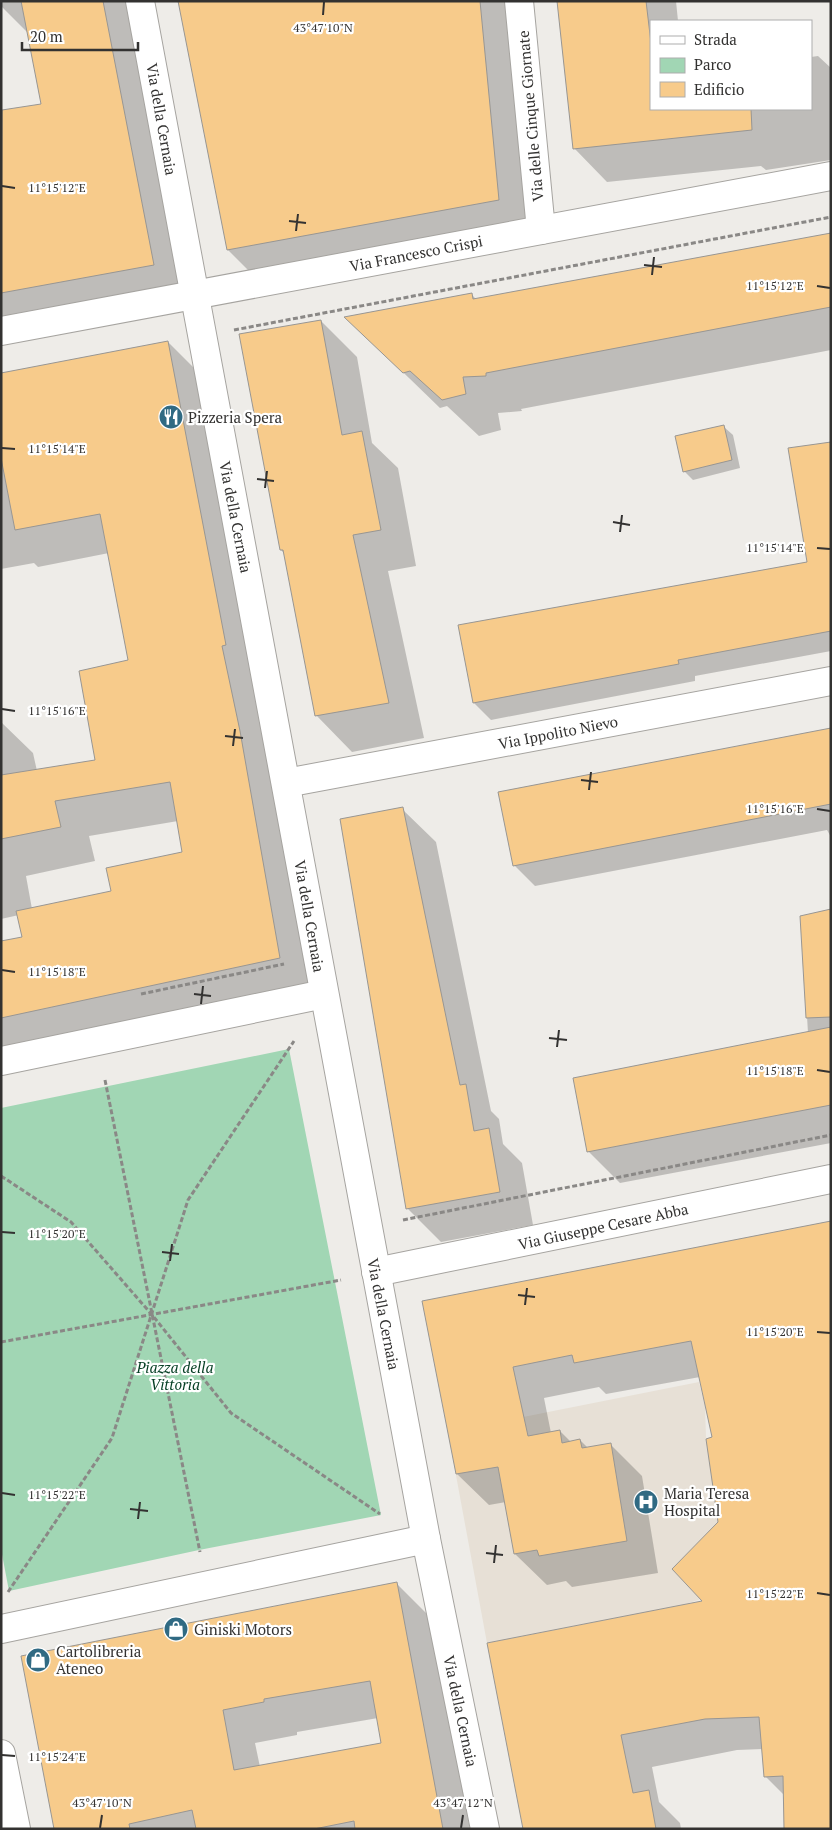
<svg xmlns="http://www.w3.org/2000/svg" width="832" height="1830" viewBox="0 0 832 1830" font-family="'PT Serif',serif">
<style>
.built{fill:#e7e0d6}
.green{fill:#a1d6b4}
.shadow{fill:#0003;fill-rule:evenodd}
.building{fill:#f7cb8b;stroke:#989693;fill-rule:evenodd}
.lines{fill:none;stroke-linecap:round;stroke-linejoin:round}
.street-casing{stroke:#a6a4a0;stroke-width:30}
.path{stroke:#8a8886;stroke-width:3;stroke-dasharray:5 2.5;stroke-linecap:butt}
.street{stroke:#fff;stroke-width:28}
.ticks{fill:none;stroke:#333231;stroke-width:2}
.labels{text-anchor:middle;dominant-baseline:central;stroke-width:4.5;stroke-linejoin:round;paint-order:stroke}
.street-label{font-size:15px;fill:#333231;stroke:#fff}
.poi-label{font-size:15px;fill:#333231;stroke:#fff;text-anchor:start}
.park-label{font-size:15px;font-style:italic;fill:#043e23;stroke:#fff}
.ticks-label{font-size:12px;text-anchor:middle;fill:#333231;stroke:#fff;stroke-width:4.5;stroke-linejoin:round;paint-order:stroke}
</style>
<rect width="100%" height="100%" fill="#eeece8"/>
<!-- built -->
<polygon class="built" points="699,1382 705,1406 706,1438 775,1425 714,1595 682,1605 487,1643 448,1432"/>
<!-- green -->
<polygon class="green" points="289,1049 381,1515 199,1550 9,1591 1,1549 1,1108"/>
<!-- shadow -->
<g class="shadow">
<polygon points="1,1 131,1 187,299 1,333 1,111 43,105 28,33 1,6"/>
<polygon points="180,1 512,1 534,235 263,285 228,250"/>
<polygon points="558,1 676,1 678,21 651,21 651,109 811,109 811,57 818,56 831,68 831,160 766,170 761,166 607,182 574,148"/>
<polygon points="831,237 831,350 521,409 522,411 498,413 501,430 479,436 447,406 440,408 347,318 471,294 477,300"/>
<polygon points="321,321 357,357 372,443 398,468 416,566 388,571 424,738 352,752 316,715 286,555 281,550"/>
<path d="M168 342 203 377 314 993 1 1060V943L23 938 19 915 1 919V722L33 753 37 771 96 761 130 661 109 553 38 567 34 563 1 569V374ZM178 821 183 853 113 892 32 909 26 876 95 861 89 836Z"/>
<polygon points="724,427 733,435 740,468 693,480 684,471"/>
<polygon points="831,443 831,651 695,676 695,681 491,720 474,703 808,563"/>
<polygon points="831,729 831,837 827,830 535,886 514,865"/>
<polygon points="402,809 436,842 491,1111 499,1119 503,1144 522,1163 533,1225 441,1242 407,1208"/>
<polygon points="831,911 831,1143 620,1183 588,1151 808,1033 801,917"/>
<polygon points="831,1222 784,1795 765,1776 763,1749 737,1750 652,1767 659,1802 680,1823 681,1829 524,1829 704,1602 720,1522 713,1438 700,1377 606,1394 599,1387 544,1398 551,1433 560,1431 571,1442 580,1440 588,1448 611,1445 642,1476 658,1573 572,1587 566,1581 547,1585 515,1554 506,1502 489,1505 457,1474 423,1302"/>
<path d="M396 1583 430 1617 470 1829H55ZM378 1718 383 1744 260 1767 255 1743 297 1735V1732Z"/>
</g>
<!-- building -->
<g class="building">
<polygon points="21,1 103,1 154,265 1,293 2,110 41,104"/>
<polygon points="178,1 480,1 499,200 227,250"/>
<polygon points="557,1 646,1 651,43 651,109 751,109 752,130 573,149"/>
<polygon points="831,233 831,307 486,373 486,376 463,377 466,394 442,400 410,371 403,373 344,317 472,293 473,299"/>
<polygon points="321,320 342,435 362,431 381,530 353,535 389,703 315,716 283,550 280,550 239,334"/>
<polygon points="168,341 226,645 222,646 240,731 280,958 1,1018 1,941 22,937 16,911 111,891 106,868 182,852 170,782 55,801 61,827 1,839 1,775 95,760 79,671 128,660 100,514 15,530 1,458 1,373"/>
<polygon points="724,425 732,460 683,472 675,436"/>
<polygon points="831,442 831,631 678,660 679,664 473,703 458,625 807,562 788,448"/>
<polygon points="831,728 831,804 513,866 498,792"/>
<polygon points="403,807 460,1085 466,1084 474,1131 489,1128 500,1192 406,1209 340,819"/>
<polygon points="831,909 831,1017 806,1018 800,916"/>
<polygon points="831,1027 831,1105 587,1152 573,1078"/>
<polygon points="831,1221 831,1829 784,1829 783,1776 764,1777 759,1717 705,1719 621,1735 633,1793 649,1790 656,1829 523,1829 487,1643 702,1601 672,1569 718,1522 706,1439 712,1437 691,1341 574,1363 572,1355 513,1367 528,1436 560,1430 562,1443 580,1439 582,1448 611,1443 627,1541 539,1556 537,1550 514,1554 498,1467 456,1474 422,1301"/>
<path d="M397 1582 443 1829H355L354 1821 314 1829H196L192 1810 129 1824 130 1829H54L21 1656ZM370 1681 381 1743 234 1770 223 1710 264 1702V1699Z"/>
</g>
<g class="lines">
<defs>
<g id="street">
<polyline points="140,1 426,1539 485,1829"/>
<polyline points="519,1 541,230"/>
<polyline points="1,331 831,176"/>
<polyline points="286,783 831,681"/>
<polyline points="1,1061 324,994"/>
<polyline points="376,1272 831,1179"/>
<polyline points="1,1629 426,1539"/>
<polyline points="1,1754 16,1829"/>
</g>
</defs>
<!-- street casing -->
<use href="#street" class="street-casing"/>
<!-- path -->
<g class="path">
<polyline points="234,330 831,217"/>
<polyline points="141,994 284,964"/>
<polyline points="105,1080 200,1552"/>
<polyline points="1,1176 71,1222 153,1316 231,1413 380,1514"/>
<polyline points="403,1220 831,1135"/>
<polyline points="1,1342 341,1280"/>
<polyline points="8,1592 112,1438 188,1200 294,1041"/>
</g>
<!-- street -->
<use href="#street" class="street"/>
</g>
<!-- ticks -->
<path class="ticks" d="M323 15 324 2M2 186 15 188M289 221 306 223M296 231 298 214M644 265 662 267M652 275 654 257M817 286 830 288M2 448 15 449M257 479 274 481M265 488 267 471M613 522 630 525M620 532 622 515M817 548 830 549M2 709 15 711M225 736 243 738M233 746 235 729M581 780 598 782M589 790 591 772M817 809 830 811M2 970 15 972M194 994 211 996M201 1004 203 986M549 1038 567 1040M557 1047 559 1030M817 1070 830 1072M2 1232 15 1233M162 1252 179 1254M170 1261 172 1244M518 1295 535 1297M525 1305 527 1288M817 1332 830 1333M2 1493 15 1495M130 1509 148 1511M138 1519 140 1502M486 1553 503 1555M494 1563 496 1545M817 1593 830 1595M2 1755 15 1756M100 1828 102 1815M461 1828 463 1815"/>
<!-- icons -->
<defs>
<symbol id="restaurant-disc" viewBox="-11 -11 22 22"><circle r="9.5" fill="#306a83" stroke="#fff"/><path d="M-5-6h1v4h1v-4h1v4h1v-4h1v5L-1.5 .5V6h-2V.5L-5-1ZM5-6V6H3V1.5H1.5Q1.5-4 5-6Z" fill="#fff"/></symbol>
<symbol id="hospital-disc" viewBox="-11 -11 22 22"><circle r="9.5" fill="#306a83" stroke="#fff"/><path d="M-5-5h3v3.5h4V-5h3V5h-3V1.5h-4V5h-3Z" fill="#fff"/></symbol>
<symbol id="shop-disc" viewBox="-11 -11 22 22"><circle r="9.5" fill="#306a83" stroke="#fff"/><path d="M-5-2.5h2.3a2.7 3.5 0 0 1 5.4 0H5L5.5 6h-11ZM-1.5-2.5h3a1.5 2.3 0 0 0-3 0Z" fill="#fff"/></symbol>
</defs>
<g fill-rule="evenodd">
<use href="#restaurant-disc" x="157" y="403" width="28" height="28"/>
<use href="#hospital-disc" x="632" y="1488" width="28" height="28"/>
<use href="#shop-disc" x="162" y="1615" width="28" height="28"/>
<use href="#shop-disc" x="24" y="1646" width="28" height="28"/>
</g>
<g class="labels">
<!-- street labels -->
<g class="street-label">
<text transform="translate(530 116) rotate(-95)">Via delle Cinque Giornate</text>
<text transform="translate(162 119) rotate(80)">Via della Cernaia</text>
<text transform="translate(416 253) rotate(-11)">Via Francesco Crispi</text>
<text transform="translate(236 517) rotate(79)">Via della Cernaia</text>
<text transform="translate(558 732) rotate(-11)">Via Ippolito Nievo</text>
<text transform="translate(310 916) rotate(80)">Via della Cernaia</text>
<text transform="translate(603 1226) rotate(-12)">Via Giuseppe Cesare Abba</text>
<text transform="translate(384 1314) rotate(79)">Via della Cernaia</text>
<text transform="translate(461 1711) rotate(78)">Via della Cernaia</text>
</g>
<!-- poi labels -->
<g class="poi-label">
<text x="188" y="417">Pizzeria Spera</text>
<text x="664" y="1493">Maria Teresa<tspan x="664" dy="17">Hospital</tspan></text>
<text x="194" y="1629">Giniski Motors</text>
<text x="56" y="1651">Cartolibreria<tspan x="56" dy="17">Ateneo</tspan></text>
</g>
<!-- park labels -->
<g class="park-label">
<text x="175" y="1367">Piazza della<tspan x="175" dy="17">Vittoria</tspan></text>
</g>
</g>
<g class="ticks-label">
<text x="323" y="32">43°47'10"N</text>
<text x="57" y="192">11°15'12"E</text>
<text x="775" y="290">11°15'12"E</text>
<text x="57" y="453">11°15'14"E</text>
<text x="775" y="552">11°15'14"E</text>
<text x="57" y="715">11°15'16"E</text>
<text x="775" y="813">11°15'16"E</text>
<text x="57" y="976">11°15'18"E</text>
<text x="775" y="1075">11°15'18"E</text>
<text x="57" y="1238">11°15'20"E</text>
<text x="775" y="1336">11°15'20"E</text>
<text x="57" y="1499">11°15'22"E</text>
<text x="775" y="1598">11°15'22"E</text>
<text x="57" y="1761">11°15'24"E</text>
<text x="102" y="1807">43°47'10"N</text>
<text x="463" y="1807">43°47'12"N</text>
</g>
<!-- border -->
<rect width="832" height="1830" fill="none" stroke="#333231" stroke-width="5"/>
<!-- legend -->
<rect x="650" y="20" width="162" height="90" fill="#ffffff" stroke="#adadad"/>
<rect x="660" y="36" width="25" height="8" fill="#ffffff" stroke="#adadad"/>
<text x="694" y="45" font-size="15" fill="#333231">Strada</text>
<rect x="660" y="58" width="25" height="15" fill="#a1d6b4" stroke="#adadad"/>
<text x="694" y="70" font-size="15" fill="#333231">Parco</text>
<rect x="660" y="82" width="25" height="15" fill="#f7cb8b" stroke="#adadad"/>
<text x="694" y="95" font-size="15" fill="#333231">Edificio</text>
<!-- scale -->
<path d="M22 42v8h116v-8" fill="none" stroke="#333231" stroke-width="2.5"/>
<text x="30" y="42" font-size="15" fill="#333231" stroke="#ffffff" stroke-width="4" paint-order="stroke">20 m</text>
</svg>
